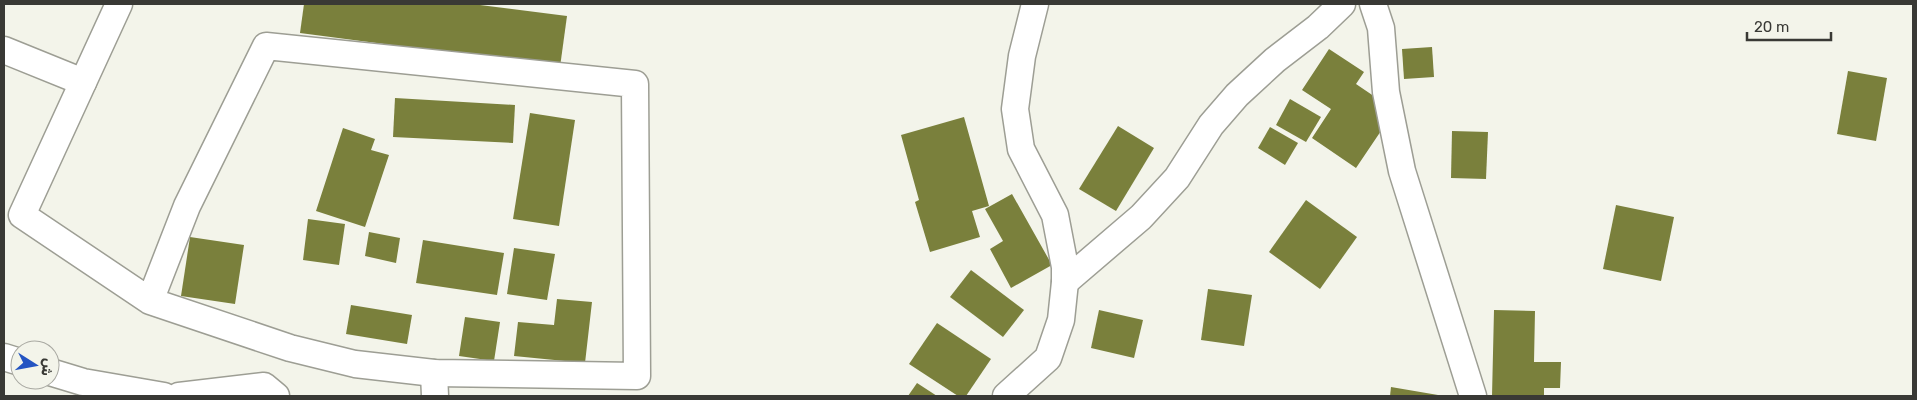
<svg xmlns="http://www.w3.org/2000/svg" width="1917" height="400" viewBox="0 0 1917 400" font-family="Rubik,Cairo,sans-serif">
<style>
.building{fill:#7a803c}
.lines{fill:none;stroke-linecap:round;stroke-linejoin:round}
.minor-casing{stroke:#9d9e94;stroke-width:29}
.minor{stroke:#fff;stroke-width:26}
</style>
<rect width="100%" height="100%" fill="#f3f4ea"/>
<!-- building -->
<g class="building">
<polygon points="304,4 472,4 567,16 560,67 300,33"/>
<polygon points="1432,47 1434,77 1404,79 1402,49"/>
<polygon points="1329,49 1364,72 1356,84 1384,103 1376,115 1387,122 1356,168 1312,138 1331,109 1302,90"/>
<polygon points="1848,71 1887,78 1876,141 1837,134"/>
<polygon points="395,98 515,105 513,143 393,137"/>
<polygon points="1290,99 1321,117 1306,142 1276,125"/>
<polygon points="530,113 575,120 559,226 513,219"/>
<polygon points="964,117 989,206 972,211 980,237 930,252 915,202 919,200 901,135"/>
<polygon points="1118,126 1154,148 1116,211 1079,189"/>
<polygon points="1270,127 1298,143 1285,165 1258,148"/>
<polygon points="343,128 375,139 371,150 389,155 365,227 316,211"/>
<polygon points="1452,131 1488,132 1486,179 1451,178"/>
<polygon points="1012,194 1052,265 1011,288 990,249 1003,241 985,209"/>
<polygon points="1306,200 1357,237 1320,289 1269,252"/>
<polygon points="1616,205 1674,217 1661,281 1603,269"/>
<polygon points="308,219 345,224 339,265 303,260"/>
<polygon points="369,232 400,238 396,263 365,256"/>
<polygon points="190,237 244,245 235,304 181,296"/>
<polygon points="423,240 504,253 497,295 416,283"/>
<polygon points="514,248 555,254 547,300 507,294"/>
<polygon points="971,270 1024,310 1003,337 950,297"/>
<polygon points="1208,289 1252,295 1244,346 1201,340"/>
<polygon points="557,299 592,302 585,363 514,356 518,322 554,325"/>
<polygon points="351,305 412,315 407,344 346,334"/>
<polygon points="1099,310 1143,320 1134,358 1091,348"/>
<polygon points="1494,310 1535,311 1534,362 1561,362 1560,388 1544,388 1544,396 1492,396"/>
<polygon points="465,317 500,322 494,361 459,356"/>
<polygon points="937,323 991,359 966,396 958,396 909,364"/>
<polygon points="917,383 937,396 908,396"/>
<polygon points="1391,387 1438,395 1438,396 1390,396"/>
</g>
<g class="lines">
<defs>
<g id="minor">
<polyline points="119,4 22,215 150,301 290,348 355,364 434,373 637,376 635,84 266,46 187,206 150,301"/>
<polyline points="1373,4 1381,28 1386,92 1402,171 1473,396"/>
<polyline points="4,50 83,82"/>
<polyline points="1065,282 1141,217 1177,178 1211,125 1237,95 1275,60 1318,27 1342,4"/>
<polyline points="4,357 20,362"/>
<polyline points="50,372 83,382 164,396"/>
<polyline points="434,373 435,396"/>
<polyline points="179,396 264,386 276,396"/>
<polyline points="1006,396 1048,358 1061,320 1065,282 1065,267 1055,215 1021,149 1015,109 1022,56 1035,4"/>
</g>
</defs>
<!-- minor casing -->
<use href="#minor" class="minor-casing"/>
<!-- minor -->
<use href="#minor" class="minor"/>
</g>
<!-- border -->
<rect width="1917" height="400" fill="none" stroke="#393935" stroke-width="10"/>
<!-- north arrow -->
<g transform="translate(35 365) rotate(101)"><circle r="24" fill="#f3f4ea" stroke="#a9a9a2"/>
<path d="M0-4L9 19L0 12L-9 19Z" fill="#2454c2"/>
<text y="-8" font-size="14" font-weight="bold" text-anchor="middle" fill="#393935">ش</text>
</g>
<!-- scale -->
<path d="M1747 32v8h84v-8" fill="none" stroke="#393935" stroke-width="2.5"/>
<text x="1754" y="32" font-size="15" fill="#393935" stroke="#f3f4ea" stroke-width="4" paint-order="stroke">20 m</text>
</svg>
